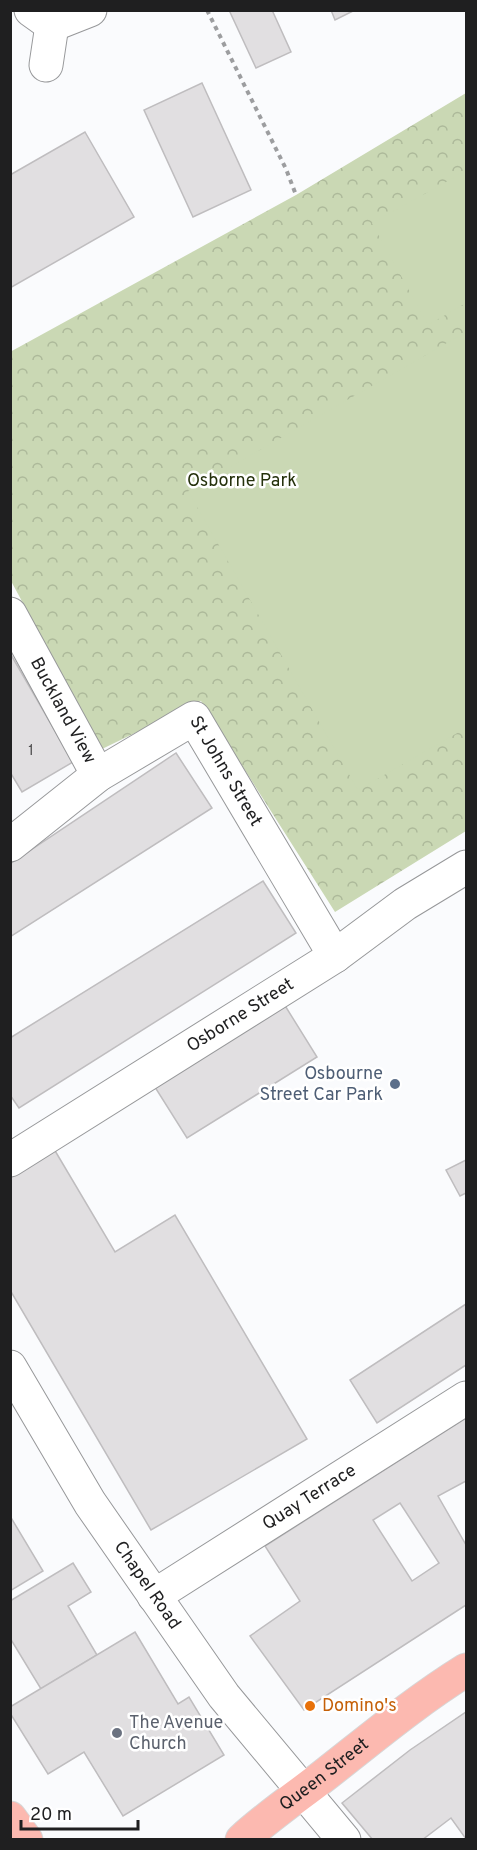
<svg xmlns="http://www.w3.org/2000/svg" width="477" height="1850" viewBox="0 0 477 1850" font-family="Overpass,sans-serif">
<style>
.park{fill:url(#park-crowns)}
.pitch{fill:#cad8b4}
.building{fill:#e1dfe1;stroke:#bfbdbf;stroke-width:1.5;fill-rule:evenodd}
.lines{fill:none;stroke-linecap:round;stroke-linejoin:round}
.minor-casing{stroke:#97989a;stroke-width:35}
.major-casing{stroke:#d7d7d7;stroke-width:35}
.path{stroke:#9c9d9f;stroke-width:4;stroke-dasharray:4.5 4.5;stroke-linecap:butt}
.minor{stroke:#fff;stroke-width:33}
.major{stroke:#fcb9b0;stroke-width:33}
.service-dot{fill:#5c6f8a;stroke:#fff;stroke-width:2}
.food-dot{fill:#e8710a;stroke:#fff;stroke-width:2}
.worship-dot{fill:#6b7280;stroke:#fff;stroke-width:2}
.labels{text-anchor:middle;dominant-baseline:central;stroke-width:5;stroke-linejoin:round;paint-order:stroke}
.number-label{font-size:15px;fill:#504f50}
.park-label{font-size:18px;fill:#25310c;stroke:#fff}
.street-label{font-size:18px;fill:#1f1f20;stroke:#fff}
.service-label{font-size:18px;fill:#4e5e75;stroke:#fff;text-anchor:end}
.food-label{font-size:18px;fill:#c56008;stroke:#fff;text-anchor:start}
.worship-label{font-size:18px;fill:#5b616d;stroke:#fff;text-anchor:start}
</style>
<defs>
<pattern id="park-crowns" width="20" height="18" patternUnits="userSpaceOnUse" patternTransform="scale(1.5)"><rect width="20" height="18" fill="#cad8b4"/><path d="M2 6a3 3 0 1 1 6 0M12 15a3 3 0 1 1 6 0" fill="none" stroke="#adb99a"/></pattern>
</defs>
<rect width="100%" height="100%" fill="#fafbfd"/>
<!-- park -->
<polygon class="park" points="466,93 466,831 335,912 201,701 102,749 11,581 10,352 296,195"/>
<!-- pitch -->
<g class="pitch">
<polygon points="466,171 466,303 428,325 372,223"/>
<polygon points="466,332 466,728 358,790 188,491"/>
</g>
<!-- building -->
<g class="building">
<polygon points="229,10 272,10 291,52 256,68"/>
<polygon points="331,10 355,10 335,20"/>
<polygon points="202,83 251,190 193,217 144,110"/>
<polygon points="85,132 134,217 10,288 10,175"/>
<polygon points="10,653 73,762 22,792 10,772"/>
<polygon points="176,753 212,808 10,937 10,864"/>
<polygon points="263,881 296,933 19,1108 10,1095 10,1038"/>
<polygon points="284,1004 317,1057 187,1138 153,1084"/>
<polygon points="54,1149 115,1252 175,1215 307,1439 151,1530 10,1290 10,1174"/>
<polygon points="466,1160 466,1193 460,1196 446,1170"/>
<polygon points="466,1304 466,1365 377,1423 350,1380"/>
<path d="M466 1418V1481L438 1496 466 1545V1605L304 1710 250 1636 300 1601 265 1546ZM400 1503 439 1563 412 1581 373 1520Z"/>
<polygon points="10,1516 43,1571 10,1591"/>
<polygon points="73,1563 91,1592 68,1606 97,1655 41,1689 10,1638 10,1601"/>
<polygon points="135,1632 178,1704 189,1697 224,1755 123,1816 84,1752 48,1774 10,1713 10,1707"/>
<polygon points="466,1712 466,1839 451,1818 422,1840 373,1840 342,1803 410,1750"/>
</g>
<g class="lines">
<defs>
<g id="minor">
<polyline points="31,10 52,25 90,10"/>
<polyline points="46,65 52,25"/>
<path id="s1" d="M10 614 98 775"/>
<path id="s2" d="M10 845 98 775 194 718 335 956"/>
<path id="s3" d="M10 1160 335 956 405 904 466 867"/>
<path id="s4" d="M10 1367 90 1503 224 1696 344 1840"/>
<path id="s5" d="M154 1596 466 1398"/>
</g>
<g id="major">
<polyline points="10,1818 26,1840"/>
<path id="s6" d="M242 1840C268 1816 298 1796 326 1774 372 1738 416 1701 466 1670"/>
</g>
</defs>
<!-- minor casing -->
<use href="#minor" class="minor-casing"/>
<!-- major casing -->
<use href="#major" class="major-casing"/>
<!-- path -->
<polyline class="path" points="207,10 286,169 296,195"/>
<!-- minor -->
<use href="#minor" class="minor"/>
<!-- major -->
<use href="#major" class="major"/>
</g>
<!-- markers -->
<circle class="service-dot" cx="395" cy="1084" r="6"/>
<circle class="food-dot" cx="310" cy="1706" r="6"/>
<circle class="worship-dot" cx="117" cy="1733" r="6"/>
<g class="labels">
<!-- number labels -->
<g class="number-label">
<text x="31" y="751">1</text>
</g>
<!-- park labels -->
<g class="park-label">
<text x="242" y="481">Osborne Park</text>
</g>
<!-- street labels -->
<g class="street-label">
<text stroke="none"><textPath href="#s1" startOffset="110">Buckland View</textPath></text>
<text stroke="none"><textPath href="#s2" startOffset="286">St Johns Street</textPath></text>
<text stroke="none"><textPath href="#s3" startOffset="272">Osborne Street</textPath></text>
<text stroke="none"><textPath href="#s5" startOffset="184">Quay Terrace</textPath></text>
<text stroke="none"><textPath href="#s4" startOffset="258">Chapel Road</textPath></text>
<text stroke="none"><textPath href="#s6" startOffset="105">Queen Street</textPath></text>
</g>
<!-- service labels -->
<g class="service-label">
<text x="383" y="1074">Osbourne<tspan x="383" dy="21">Street Car Park</tspan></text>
</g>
<!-- food labels -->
<g class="food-label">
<text x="322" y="1706">Domino's</text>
</g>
<!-- worship labels -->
<g class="worship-label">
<text x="129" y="1723">The Avenue<tspan x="129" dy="21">Church</tspan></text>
</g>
</g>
<!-- border -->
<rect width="477" height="1850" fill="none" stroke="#1f1f20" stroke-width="24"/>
<!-- scale -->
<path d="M21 1820v9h117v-9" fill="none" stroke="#1f1f20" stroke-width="3"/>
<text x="30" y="1820" font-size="18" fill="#1f1f20" stroke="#ffffff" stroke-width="4.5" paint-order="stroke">20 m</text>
</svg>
